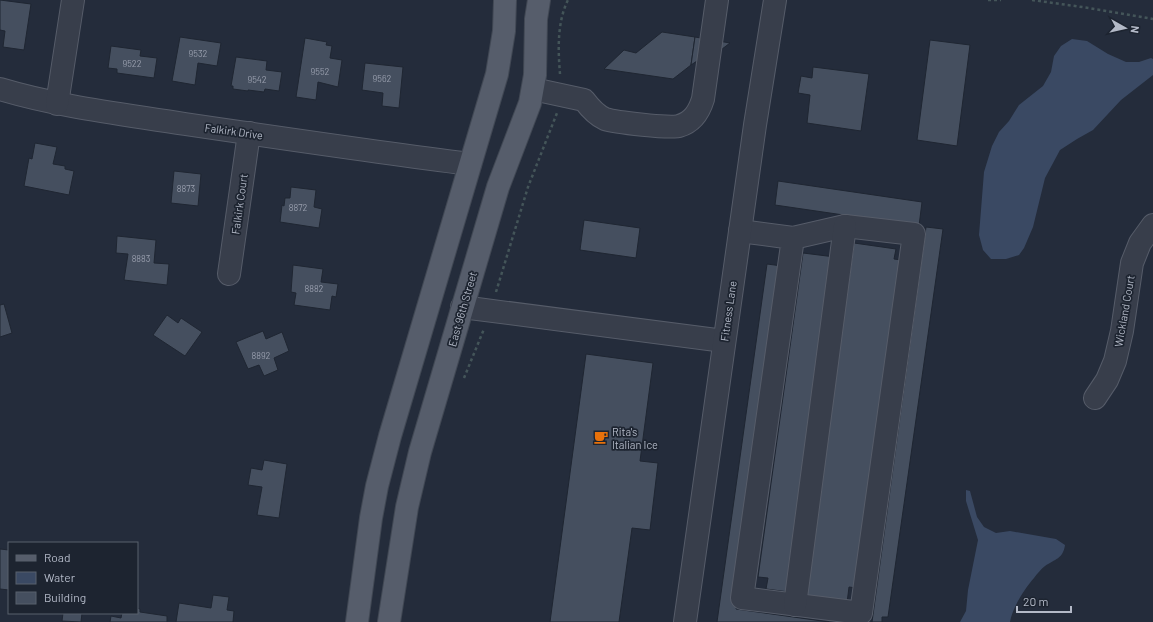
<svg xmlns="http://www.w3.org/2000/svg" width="1153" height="622" viewBox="0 0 1153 622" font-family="Barlow,sans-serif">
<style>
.water{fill:#3a4963}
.building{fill:#454f5f;stroke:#1f2632}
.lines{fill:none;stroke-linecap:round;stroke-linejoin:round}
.minor-casing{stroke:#565c69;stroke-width:24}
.major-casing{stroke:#414854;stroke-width:24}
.path{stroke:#445559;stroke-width:2.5;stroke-dasharray:3 3;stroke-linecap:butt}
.minor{stroke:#383e4b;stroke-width:22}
.major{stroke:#565d6b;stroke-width:22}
.labels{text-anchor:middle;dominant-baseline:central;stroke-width:3.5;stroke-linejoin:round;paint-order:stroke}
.number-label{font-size:9px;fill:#989ead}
.street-label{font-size:11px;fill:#b3b9c7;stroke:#1d2430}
.poi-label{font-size:11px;fill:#b3b9c7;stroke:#1d2430;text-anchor:start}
</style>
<rect width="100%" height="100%" fill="#242c3b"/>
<!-- water -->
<g class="water">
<polygon points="1072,39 1087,41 1108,54 1126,62 1139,62 1151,58 1153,59 1153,75 1121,100 1093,130 1077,139 1060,150 1045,178 1033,227 1024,248 1019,255 1006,259 991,259 983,250 979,235 984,172 992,146 999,132 1009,121 1019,105 1043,86 1051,72 1054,56 1061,46"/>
<path d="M966 490 970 491 977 517 984 527 996 533 1010 531 1056 539 1065 545C1063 559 1055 559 1045 566 1041 569 1037 574 1034 578 1025 588 1012 608 1010 622H960L966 611 968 590 978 540 966 501Z"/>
</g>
<!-- building -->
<g class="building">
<polygon points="0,0 31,4 24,50 3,47 5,31 0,30"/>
<polygon points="662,32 695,37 691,65 673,79 604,69 624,50 636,53"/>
<polygon points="180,37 221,43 217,66 198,63 195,85 172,81"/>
<polygon points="695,37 730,43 705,62 697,61 691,65"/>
<polygon points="305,38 327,42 326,45 332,46 330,58 342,60 338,87 318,82 316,100 296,97"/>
<polygon points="930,40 970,45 957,146 917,140"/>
<polygon points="111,46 141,50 140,56 157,58 154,78 117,73 117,69 108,68"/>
<polygon points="236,57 267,61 266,70 282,72 279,91 265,89 264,92 248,90 248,91 233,89 233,86 231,86"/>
<polygon points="365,63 403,67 399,108 382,106 383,93 362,90"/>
<polygon points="813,67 869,74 861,131 807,123 810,95 798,93 801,76 812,78"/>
<polygon points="35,143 57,147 53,164 65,166 65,169 74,171 69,195 24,186 29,158 32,159"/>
<polygon points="174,171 201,174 198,206 171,203"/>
<polygon points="778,181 922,202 919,226 775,205"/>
<polygon points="291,187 316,190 314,207 322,209 319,228 280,222 282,205 284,206 285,198 290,198"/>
<polygon points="584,220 640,228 636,258 580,250"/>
<polygon points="926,227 943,229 888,617 882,617 882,622 872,622"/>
<polygon points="117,236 156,240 154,263 169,264 167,285 124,280 128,254 116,253"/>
<polygon points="854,243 896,249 894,259 902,260 857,588 849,587 847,603 805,597"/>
<polygon points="803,253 835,257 789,592 766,589 768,578 758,577"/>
<polygon points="767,264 782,266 736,609 829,622 717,622"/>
<polygon points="293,265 323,269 321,282 338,284 336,297 332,296 330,310 294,305 296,293 291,292"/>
<polygon points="4,304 12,333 0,337 0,305"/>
<polygon points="167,315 178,323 181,318 202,332 185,356 153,335"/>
<polygon points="263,331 266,339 282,332 289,351 274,358 278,370 264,376 259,365 248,369 236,342"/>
<polygon points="586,354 653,363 640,461 658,463 650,530 632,528 619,622 550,622"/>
<polygon points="264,460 287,464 279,518 257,515 262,487 248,485 251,468 262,470"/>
<polygon points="0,549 9,550 9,590 0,589"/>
<polygon points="213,595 229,597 227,610 234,611 233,622 176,622 179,603 211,608"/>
<polygon points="137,608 140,609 140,612 167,616 167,622 110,622 111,616 121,618 122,613 137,613"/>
<polygon points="63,613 82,613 81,622 62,621"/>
</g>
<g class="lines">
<defs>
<g id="minor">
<path d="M0 89C60 107 123 114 185 124 280 138 375 152 470 164"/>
<path d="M533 89 584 100C590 108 596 115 605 119 614 122 672 129 679 126 693 122 699 112 703 99L717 0"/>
<polyline points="57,104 73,0"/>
<polyline points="740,231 793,238 845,226 914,234 861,613 742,598 793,238"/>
<polyline points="229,274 249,133"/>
<polyline points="462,307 724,341"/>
<polyline points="1095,398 1107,380 1115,361 1122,331 1132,263 1140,243 1153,225"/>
<polyline points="795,605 845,226"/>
<polyline points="685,622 755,125 775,0"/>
</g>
<g id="major">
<polyline points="357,622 371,518 377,486 390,436 497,74 504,31 505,0"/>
<polyline points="389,622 407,507 420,452 498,187 530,103 535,75 536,19 539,0"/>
</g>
</defs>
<!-- minor casing -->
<use href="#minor" class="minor-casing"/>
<!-- major casing -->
<use href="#major" class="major-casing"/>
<!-- path -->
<g class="path">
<polyline points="988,0 1001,0"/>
<polyline points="1032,0 1089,8 1153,19"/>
<path d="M560 74C558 50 557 22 568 0"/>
<polyline points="496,292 528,187 557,113"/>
<polyline points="464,378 484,329"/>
</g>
<!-- minor -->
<use href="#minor" class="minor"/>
<!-- major -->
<use href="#major" class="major"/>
</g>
<!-- icons -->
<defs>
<symbol id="cafe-bare" viewBox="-9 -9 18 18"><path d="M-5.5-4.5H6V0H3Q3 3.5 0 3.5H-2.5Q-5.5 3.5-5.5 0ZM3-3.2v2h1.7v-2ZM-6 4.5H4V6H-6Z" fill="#e8710a" stroke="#1d2430" stroke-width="2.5" paint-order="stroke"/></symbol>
</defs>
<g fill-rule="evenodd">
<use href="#cafe-bare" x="591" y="427" width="20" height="20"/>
</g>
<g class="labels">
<!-- number labels -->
<g class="number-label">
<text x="198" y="53">9532</text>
<text x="132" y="63">9522</text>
<text x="320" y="71">9552</text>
<text x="382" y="78">9562</text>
<text x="257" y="79">9542</text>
<text x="186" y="188">8873</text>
<text x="298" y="207">8872</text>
<text x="141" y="258">8883</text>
<text x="314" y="288">8882</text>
<text x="261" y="355">8892</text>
</g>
<!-- street labels -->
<g class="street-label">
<text transform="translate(234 131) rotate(8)">Falkirk Drive</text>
<text transform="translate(239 204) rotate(-82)">Falkirk Court</text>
<text transform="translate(462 309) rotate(-74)">East 96th Street</text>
<text transform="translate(728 311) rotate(-82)">Fitness Lane</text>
<text transform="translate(1124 311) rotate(-80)">Wickland Court</text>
</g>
<!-- poi labels -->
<g class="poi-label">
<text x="612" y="431">Rita's<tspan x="612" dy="13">Italian Ice</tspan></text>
</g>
</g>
<!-- legend -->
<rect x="8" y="542" width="130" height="72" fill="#1d2430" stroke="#59606c"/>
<rect x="16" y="555" width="20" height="6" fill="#565d6b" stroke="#59606c"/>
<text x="44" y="562" font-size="12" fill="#b3b9c7">Road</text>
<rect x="16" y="572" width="20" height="12" fill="#3a4963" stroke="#59606c"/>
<text x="44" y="582" font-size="12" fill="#b3b9c7">Water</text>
<rect x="16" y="592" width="20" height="12" fill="#454f5f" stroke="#59606c"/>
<text x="44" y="602" font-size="12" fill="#b3b9c7">Building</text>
<!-- north arrow -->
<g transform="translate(1125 28) rotate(98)" stroke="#1d2430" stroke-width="3" paint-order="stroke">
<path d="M0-3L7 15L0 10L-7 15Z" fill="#b3b9c7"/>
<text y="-6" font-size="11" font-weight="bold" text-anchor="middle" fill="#b3b9c7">N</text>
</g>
<!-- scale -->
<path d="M1017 606v6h54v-6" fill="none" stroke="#b3b9c7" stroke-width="2"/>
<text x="1023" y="606" font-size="12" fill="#b3b9c7" stroke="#1d2430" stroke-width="3" paint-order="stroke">20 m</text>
</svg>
